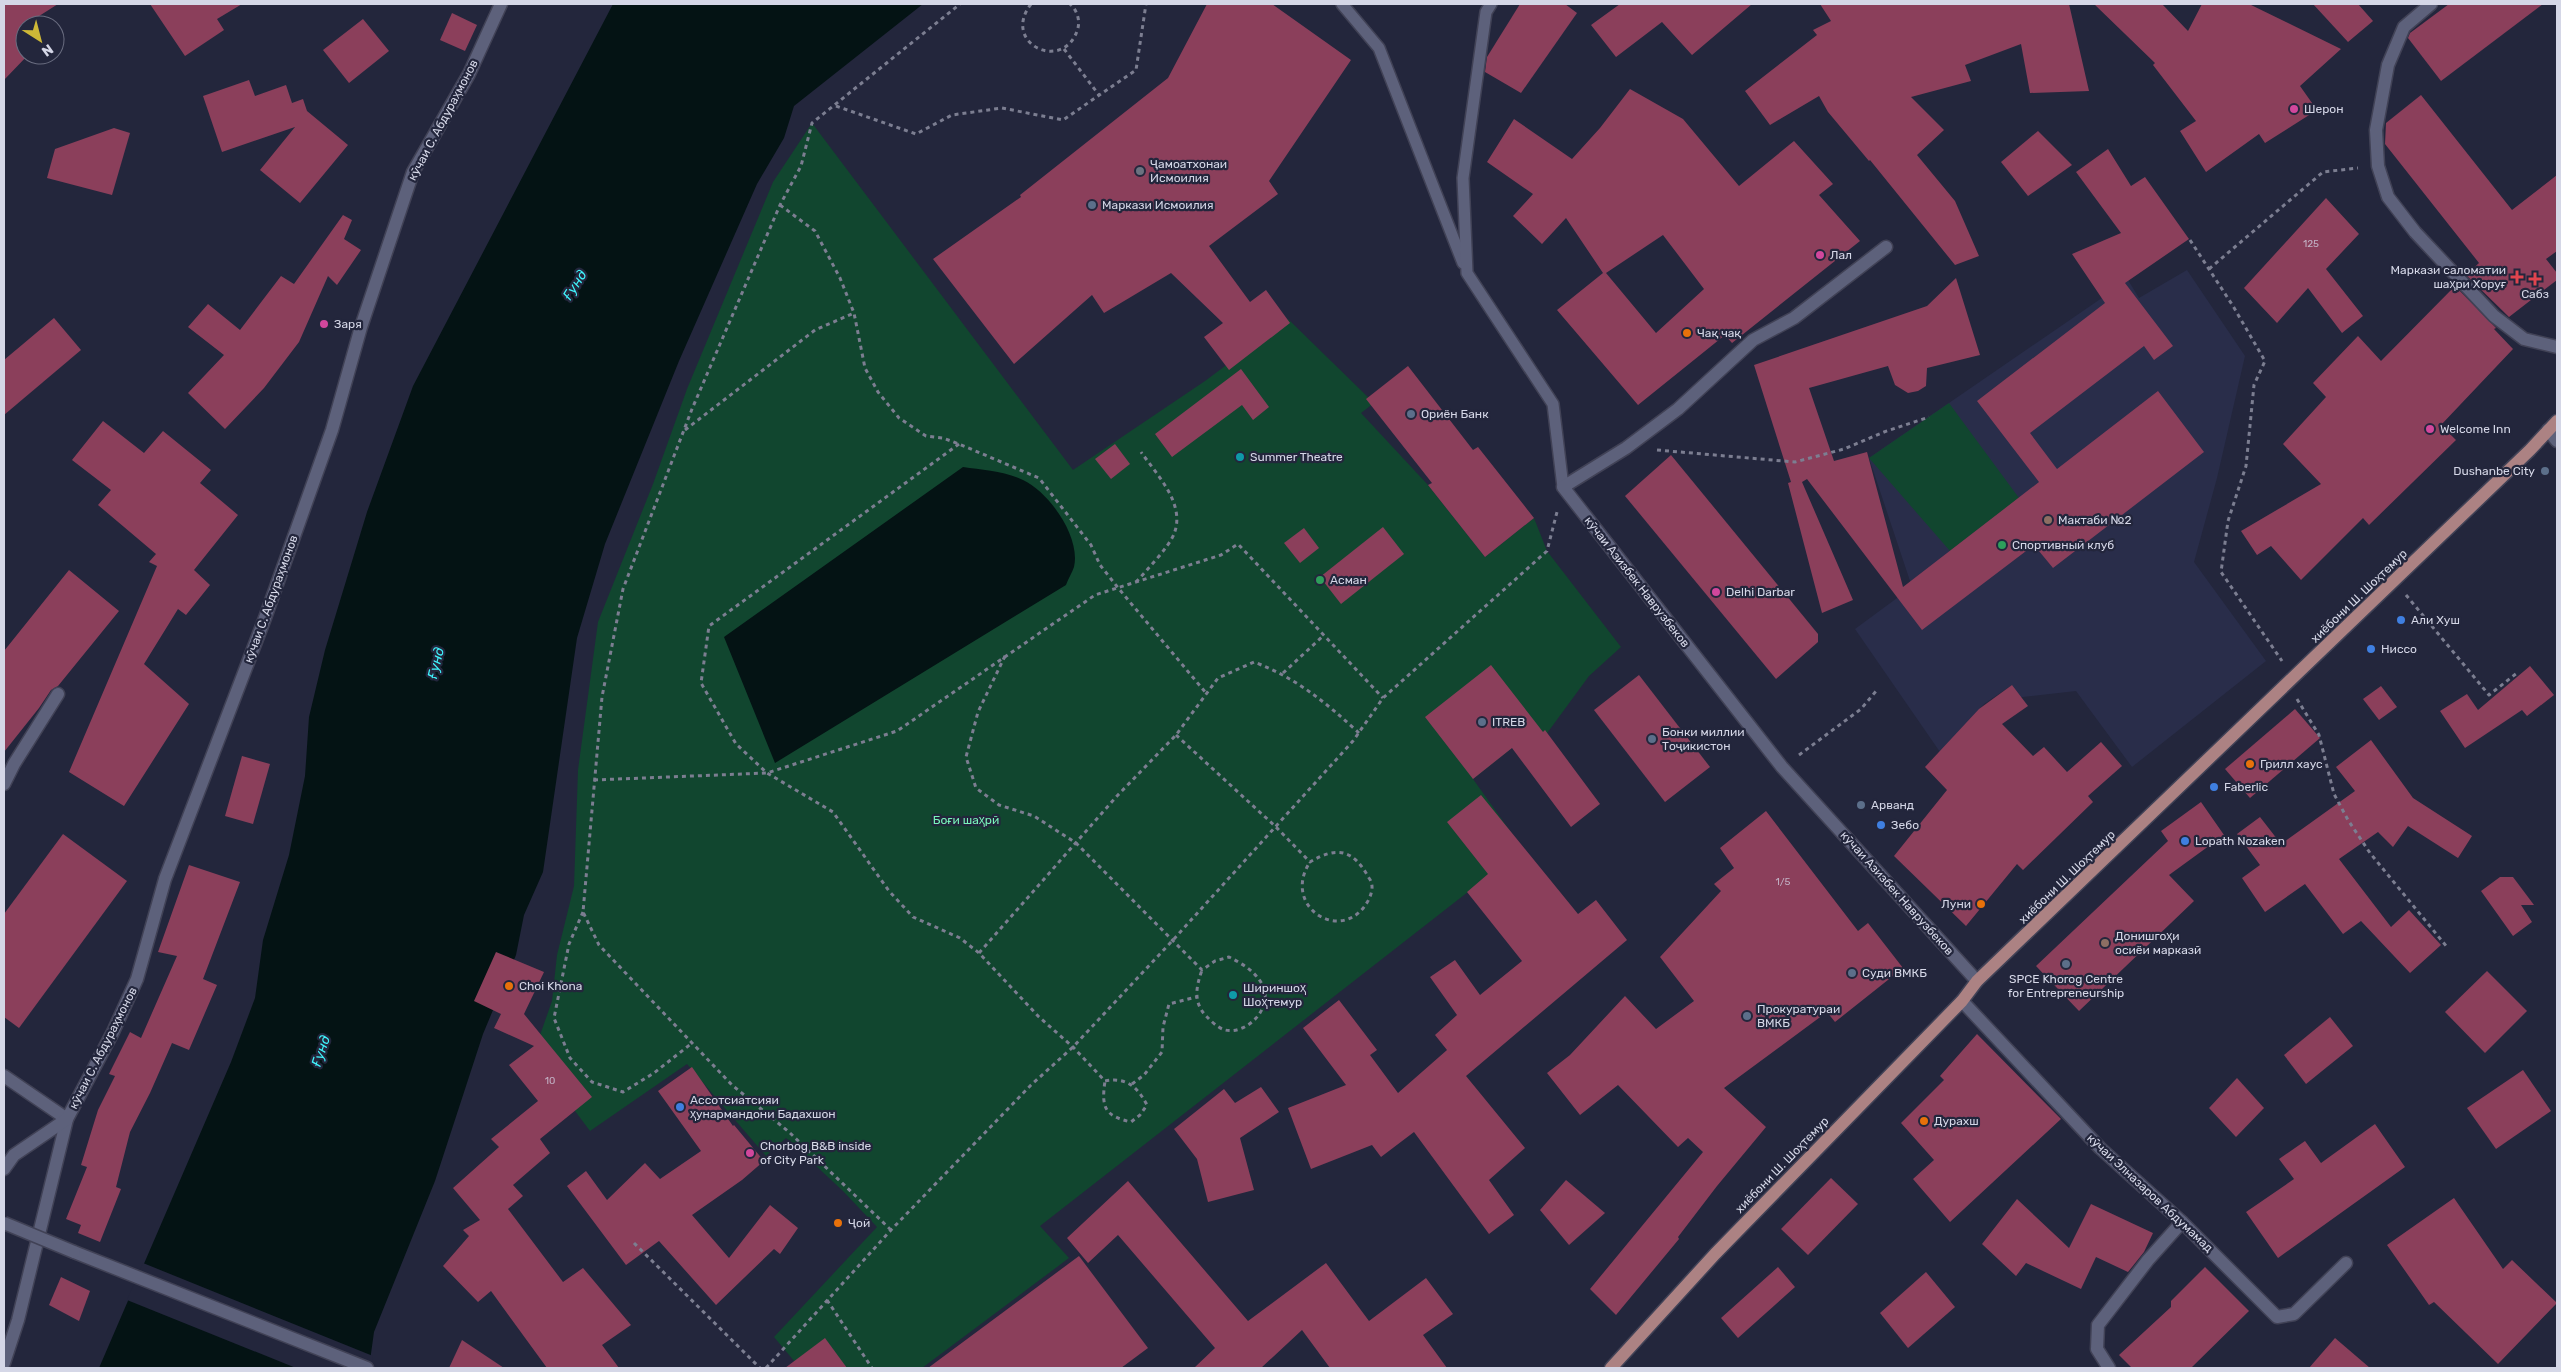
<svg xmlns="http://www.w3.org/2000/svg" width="2561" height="1372" viewBox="0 0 2561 1372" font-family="Rubik,sans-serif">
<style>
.built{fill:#292d4a}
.green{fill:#11462f}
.water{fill:#041314}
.pier{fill:#23263c}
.building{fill:#8b3f5b;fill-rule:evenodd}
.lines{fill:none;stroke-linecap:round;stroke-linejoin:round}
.service-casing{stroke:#414256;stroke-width:14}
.minor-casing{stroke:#414256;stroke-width:15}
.tertiary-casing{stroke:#414256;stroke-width:15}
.secondary-casing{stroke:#414256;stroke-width:15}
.primary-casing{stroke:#414256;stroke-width:15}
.path{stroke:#7c7e91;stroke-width:3;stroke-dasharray:4 4;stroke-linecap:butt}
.service{stroke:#5d617b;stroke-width:11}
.minor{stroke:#5d617b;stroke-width:12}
.tertiary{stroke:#5d617b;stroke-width:12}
.secondary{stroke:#5d617b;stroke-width:12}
.primary{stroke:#ac8283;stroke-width:12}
.secondary-bridge-casing{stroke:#414256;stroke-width:15;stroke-linecap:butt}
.secondary-bridge{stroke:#5d617b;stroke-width:12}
.hotel-dot{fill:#d1479c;stroke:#23263c;stroke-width:2}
.worship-dot{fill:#6b7280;stroke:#23263c;stroke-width:2}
.service-dot{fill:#5c6f8a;stroke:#23263c;stroke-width:2}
.health-dot{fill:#e0444e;stroke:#23263c;stroke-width:2}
.food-dot{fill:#e8710a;stroke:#23263c;stroke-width:2}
.culture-dot{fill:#0f9aa8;stroke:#23263c;stroke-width:2}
.education-dot{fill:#8d6e63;stroke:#23263c;stroke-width:2}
.leisure-dot{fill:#2e9e5b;stroke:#23263c;stroke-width:2}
.shop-dot{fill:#3f7fe0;stroke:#23263c;stroke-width:2}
.labels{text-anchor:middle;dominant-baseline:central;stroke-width:4.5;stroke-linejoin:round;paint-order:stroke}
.number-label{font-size:10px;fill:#c2b1c4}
.poi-label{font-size:12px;fill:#d5d7e7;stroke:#23263c;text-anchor:start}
.street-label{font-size:12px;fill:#d5d7e7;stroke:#23263c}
.park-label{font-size:12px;fill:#79f5bb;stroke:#23263c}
.water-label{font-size:14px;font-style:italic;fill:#40f5fd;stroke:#23263c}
</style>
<rect width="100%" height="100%" fill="#23263c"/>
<!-- built -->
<polygon class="built" points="2187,270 2245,356 2217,478 2194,562 2266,661 2132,767 2076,691 2014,698 2012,685 1984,704 1940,752 1855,629 1912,587 1869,458 2128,280 2139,298"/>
<!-- green -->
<g class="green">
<polygon points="812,123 1073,470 1205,381 1288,319 1374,403 1361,413 1428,485 1485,557 1534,518 1547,551 1621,647 1589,676 1545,736 1538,727 1473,779 1523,849 1040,1226 1069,1258 922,1368 840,1368 826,1349 800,1368 774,1337 877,1227 843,1191 786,1138 766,1156 687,1064 590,1131 533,1055 552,1001 557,955 574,886 578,770 598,622 653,484 687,389 773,182"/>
<polygon points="1949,403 2019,498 1950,551 1869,458"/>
</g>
<!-- water -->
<g class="water">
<polygon points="613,4 923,4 794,106 784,138 757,184 679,361 605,544 577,638 543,872 524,915 516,955 483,1034 435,1181 374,1332 369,1368 99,1368 231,1062 255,998 263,940 289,855 305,776 309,717 325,650 367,512 413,386"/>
<path d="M963 467C982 470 1005 471 1023 480 1049 492 1081 537 1074 567 1072 573 1068 579 1066 585L775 763 724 637Z"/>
</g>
<!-- pier -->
<polygon class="pier" points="143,1263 373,1356 372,1368 296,1368 127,1300"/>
<!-- building -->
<g class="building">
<polygon points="4,4 58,4 25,25 25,55 28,55 4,80"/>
<polygon points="150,4 242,4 217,19 224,30 185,56"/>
<polygon points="1207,4 1272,4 1351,60 1269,181 1278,194 1209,246 1250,302 1266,290 1290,323 1229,370 1204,337 1223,323 1171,273 1104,313 1092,295 1014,364 933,259 1021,197 1020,195 1168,78"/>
<polygon points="1520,4 1565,4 1577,13 1521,93 1485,72 1487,57"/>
<polygon points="1620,4 1752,4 1692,55 1662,22 1616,57 1591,25"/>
<polygon points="1820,4 2069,4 2089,91 2030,93 2021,44 1965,65 1971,81 1911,97 1944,130 1917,155 1955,201 1979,256 1955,265 1870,160 1869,161 1828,112 1819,96 1770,125 1745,91 1817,35 1813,30 1831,21"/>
<polygon points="2094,4 2162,4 2188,31 2202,4 2249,4 2341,49 2300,86 2317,110 2265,143 2259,134 2206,172 2180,131 2196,121 2153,65 2155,63"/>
<polygon points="2313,4 2358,4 2373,21 2348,42"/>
<polygon points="2449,4 2543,4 2441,81 2408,38 2410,33"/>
<polygon points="452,13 477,25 465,51 440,40"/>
<polygon points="363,19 389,51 349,83 323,50"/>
<polygon points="249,80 255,96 286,85 292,103 303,99 307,111 348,145 300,203 260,170 295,127 222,152 203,96"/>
<path d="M1630 89 1683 119 1739 186 1794 141 1833 184 1819 195 1860 241 1732 343 1725 335 1638 405 1557 310 1603 273 1566 218 1542 244 1513 216 1533 194 1487 162 1514 119 1572 159 1600 128ZM1663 235 1704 289 1656 333 1606 273Z"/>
<polygon points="2421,95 2512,210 2557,175 2557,251 2546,259 2557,273 2557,280 2509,317 2466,275 2479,263 2385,144 2386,123"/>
<polygon points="114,128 130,133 112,195 47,178 55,149"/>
<polygon points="2038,131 2072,165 2028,196 2001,162"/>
<polygon points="2108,149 2131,186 2145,177 2189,239 2125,283 2173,346 2154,360 2144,346 2030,433 2057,469 2158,391 2204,452 2053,568 2034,545 1922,630 1807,479 1802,482 1853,600 1822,613 1788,483 1791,482 1754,365 1927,306 1956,278 1980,355 1927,368 1926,386 1918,391 1908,393 1895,385 1888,366 1809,388 1834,461 1867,452 1903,587 2039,482 1977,401 2105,303 2072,254 2121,233 2076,172"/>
<polygon points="2326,198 2359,234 2326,269 2363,316 2342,333 2308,288 2277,323 2244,288"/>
<polygon points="343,215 352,220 344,239 361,250 337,285 328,276 299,342 264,388 225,429 188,393 224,355 188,327 208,304 240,330 281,276 294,284"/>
<polygon points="2455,286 2496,328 2494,329 2513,349 2441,425 2456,440 2369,525 2363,518 2301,580 2271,546 2257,555 2241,531 2321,484 2283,444 2326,397 2313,383 2358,336 2381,361"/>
<polygon points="54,318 81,350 4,415 4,360"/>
<polygon points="1408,366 1473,450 1478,447 1534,518 1485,557 1428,485 1432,483 1366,399"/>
<polygon points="1241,369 1269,407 1253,420 1242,405 1172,457 1155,434"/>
<polygon points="103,421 144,453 163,431 211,470 200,483 238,515 194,570 210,585 186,615 178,609 144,664 189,704 124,806 69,772 157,566 149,562 156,554 98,505 111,490 72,460"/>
<polygon points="1115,444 1130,464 1111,479 1095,459"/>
<polygon points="1671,455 1818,634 1818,642 1776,679 1625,496"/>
<polygon points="1383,527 1404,554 1341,604 1320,577"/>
<polygon points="1304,528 1319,548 1300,563 1284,543"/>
<polygon points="69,570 119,611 58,686 51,690 39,708 4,752 4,651"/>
<polygon points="1491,665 1543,732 1545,730 1600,804 1571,827 1512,748 1473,779 1425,717"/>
<polygon points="2530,666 2554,695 2527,716 2522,710 2465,748 2440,711 2467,694 2478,710"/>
<polygon points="1639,675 1710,767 1665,802 1594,710"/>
<polygon points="2012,685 2028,706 2002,724 2033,756 2044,747 2067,772 2101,742 2122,766 2088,796 2093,802 2023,870 2017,864 1966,926 1894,856 1947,790 1925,767 1979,709"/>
<polygon points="2381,686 2397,707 2379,720 2363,699"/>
<polygon points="2295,709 2320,738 2250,798 2225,769"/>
<polygon points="2371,740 2413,798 2472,836 2458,858 2408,826 2393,847 2378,832 2339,859 2391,927 2409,910 2441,945 2410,973 2361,921 2343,934 2305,884 2265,912 2242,878 2260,865 2237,834 2260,817 2281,844 2355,791 2336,767"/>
<polygon points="242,756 270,764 253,824 225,816"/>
<polygon points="1481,795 1578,914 1596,900 1627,940 1466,1076 1525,1148 1489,1180 1514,1215 1489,1234 1414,1132 1381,1157 1372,1145 1311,1169 1288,1108 1346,1085 1303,1028 1339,1000 1377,1050 1370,1055 1398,1093 1447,1050 1435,1035 1457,1015 1430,977 1455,960 1480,995 1522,961 1467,892 1488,874 1447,822"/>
<polygon points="2201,802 2224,835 2169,875 2194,901 2079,1011 2036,966 2168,841 2161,831"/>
<polygon points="1766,811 1858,931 1868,923 1903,968 1835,1022 1827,1012 1724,1088 1766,1127 1717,1186 1678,1237 1679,1239 1616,1315 1590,1289 1703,1152 1688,1138 1678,1147 1618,1085 1580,1115 1547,1073 1570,1055 1625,996 1656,1029 1694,1001 1660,957 1721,891 1714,884 1734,868 1720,848"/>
<polygon points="63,834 127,881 19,1028 4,1017 4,914"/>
<polygon points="189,865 240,882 203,979 217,985 189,1050 172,1043 150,1093 130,1132 116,1187 121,1189 100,1242 78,1233 81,1225 66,1219 87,1167 81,1165 98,1110 115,1076 109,1074 130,1032 141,1038 177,956 158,952"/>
<polygon points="2500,877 2513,877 2534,905 2521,905 2532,922 2513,936 2481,891"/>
<polygon points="496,952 544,972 524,1014 592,1097 540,1139 550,1153 513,1185 523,1196 508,1209 563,1282 583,1268 631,1325 602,1345 619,1368 547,1368 491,1291 478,1302 443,1266 469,1236 463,1230 480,1220 453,1188 499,1147 491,1139 538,1101 509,1065 534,1046 494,1028 501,1014 474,1001"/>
<polygon points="2487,971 2527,1011 2485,1053 2445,1012"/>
<polygon points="2330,1017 2353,1046 2306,1084 2284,1055"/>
<polygon points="1977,1034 2061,1119 1950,1222 1913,1179 1934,1160 1901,1123 1944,1080 1940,1076"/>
<polygon points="692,1067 733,1126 734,1125 764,1161 742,1180 692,1215 729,1258 770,1205 798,1228 780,1254 774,1249 716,1305 659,1241 626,1265 567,1186 586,1171 607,1200 645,1163 660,1179 701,1151 658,1091"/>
<polygon points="2523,1070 2551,1111 2496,1149 2467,1108"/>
<polygon points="2237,1078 2264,1108 2236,1137 2209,1108"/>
<polygon points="1261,1087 1279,1112 1240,1138 1254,1190 1208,1202 1197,1159 1174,1129 1224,1089 1235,1103"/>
<polygon points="2375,1124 2405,1167 2278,1258 2246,1212 2294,1179 2279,1159 2305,1141 2321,1163"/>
<polygon points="1831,1178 1858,1204 1808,1255 1781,1229"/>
<polygon points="1566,1180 1605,1213 1569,1245 1540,1210"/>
<polygon points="1128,1181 1248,1321 1326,1263 1369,1321 1426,1278 1453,1314 1423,1335 1447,1368 1330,1368 1302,1330 1261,1368 1194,1368 1215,1348 1118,1235 1088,1263 1067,1238"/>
<polygon points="2454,1198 2503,1269 2512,1260 2557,1303 2498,1364 2434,1302 2429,1305 2387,1245"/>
<polygon points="2017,1199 2069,1248 2091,1204 2153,1233 2144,1252 2128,1272 2096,1257 2081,1289 2026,1263 2016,1276 1982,1244"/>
<polygon points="1079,1256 1148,1348 1121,1368 928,1368"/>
<polygon points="1778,1267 1795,1287 1738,1338 1721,1318"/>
<polygon points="2205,1267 2249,1311 2191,1368 2132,1368 2119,1355 2171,1307 2171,1301"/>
<polygon points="1926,1272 1955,1307 1908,1348 1880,1313"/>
<polygon points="61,1277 90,1291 79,1321 49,1305"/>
<polygon points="825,1338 847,1368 785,1368"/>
<polygon points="2335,1338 2370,1368 2309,1368"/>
<polygon points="462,1340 504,1368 449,1368"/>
</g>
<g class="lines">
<defs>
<g id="service">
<polyline points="1342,4 1379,48 1463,263"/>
<polyline points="1491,4 1486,12 1463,178 1467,273 1553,404 1563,487"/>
</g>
<g id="minor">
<polyline points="2431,4 2404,27 2388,65 2376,130 2378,166 2388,197 2415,232 2494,316 2524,339 2557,347"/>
<polyline points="1886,247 1794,318 1753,340 1678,409 1626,448 1563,487 1782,767 1977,981"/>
<polyline points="2548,430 2557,441"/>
<polyline points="4,784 14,764 58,694"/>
<polyline points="1962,1001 2100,1148 2182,1222 2277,1317 2294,1314 2346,1263"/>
<polyline points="4,1076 67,1119 18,1320 4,1363"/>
<polyline points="2109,1368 2097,1349 2098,1325 2148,1260 2182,1222"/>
</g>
<polyline id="tertiary" points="4,1169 14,1155 67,1119 113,1032 137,979 165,879 265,618 332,430 361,327 413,172 469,74 501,4"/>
<polyline id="secondary" points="74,1252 367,1368"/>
<polyline id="primary" points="1611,1368 1715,1254 1962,1001 1977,981 2530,450 2557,421"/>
</defs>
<!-- service casing -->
<use href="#service" class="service-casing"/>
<!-- minor casing -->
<use href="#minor" class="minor-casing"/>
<!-- tertiary casing -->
<use href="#tertiary" class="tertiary-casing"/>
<!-- secondary casing -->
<use href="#secondary" class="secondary-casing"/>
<!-- primary casing -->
<use href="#primary" class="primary-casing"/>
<!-- path -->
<g class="path">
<path d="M1031 4C1000 44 1065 74 1078 28 1080 20 1077 10 1070 4"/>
<polyline points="1064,49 1099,95"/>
<polyline points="836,106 916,134 952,115 1002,108 1063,120 1136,70 1146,4"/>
<polyline points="780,205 815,231 840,278 854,313 865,368 878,392 899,418 926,436 943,438 959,444 1039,478 1091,545 1100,565 1119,589 1206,693"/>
<polyline points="2190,240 2233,306 2265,361 2254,385 2246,466 2228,521 2221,572 2282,661"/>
<polyline points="2209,269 2323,172 2358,168"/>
<polyline points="685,430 815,330 854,313"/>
<path d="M959 444 709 626 701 683 736 744 767 773 833 812 889 891 913 917 960 938 979 953 1039 1017 1073 1047 1105 1081C1126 1077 1137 1086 1147 1105L1140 1115 1131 1122C1105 1116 1101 1108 1105 1081"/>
<polyline points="1657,450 1795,462 1844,449 1884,432 1929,417"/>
<path d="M1136 582C1146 571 1169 547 1174 534 1186 504 1157 475 1141 452"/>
<polyline points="2406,595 2489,695 2517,673"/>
<path d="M1005 656 978 712 966 757 976 788 999 805 1034 816 1076 843 1202 970 1215 961 1229 957C1243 964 1256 972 1263 986 1273 1008 1247 1035 1225 1030 1218 1028 1211 1021 1206 1016 1193 1002 1196 987 1202 970"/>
<polyline points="1283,673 1323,636"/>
<polyline points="2297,699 2319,735 2334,794 2348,820 2370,853 2447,947"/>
<path d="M1176 735 1276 827 1310 862C1337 846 1353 849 1369 878 1374 885 1372 892 1369 899 1345 947 1280 908 1310 862"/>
<polyline points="1799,755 1861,709 1877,690"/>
<polyline points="594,780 767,773 897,731 1095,595 1221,555 1238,544 1383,698"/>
<polyline points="583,912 569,944 554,1018 570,1058 592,1082 623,1092 654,1073 692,1043"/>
<path d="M979 953 1117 796 1176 735 1218 678 1254 662C1298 679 1325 702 1359 733"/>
<polyline points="1132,1084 1144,1075 1162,1052 1163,1027 1169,1004 1196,997"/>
<polyline points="891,1230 789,1132 732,1085 599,945 583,912 602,697 623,589 692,409 780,205 801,166 812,123 960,4"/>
<polyline points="634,1243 760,1368"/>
<polyline points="827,1300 872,1368"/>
<polyline points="766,1368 891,1230 1031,1085 1073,1047 1173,940 1353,741 1383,698 1547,551 1557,512"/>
</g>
<!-- service -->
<use href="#service" class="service"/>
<!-- minor -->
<use href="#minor" class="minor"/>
<!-- tertiary -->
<use href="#tertiary" class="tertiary"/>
<!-- secondary -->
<use href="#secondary" class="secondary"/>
<!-- primary -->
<use href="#primary" class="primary"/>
<defs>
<polyline id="secondary-bridge" points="4,1223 74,1252"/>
</defs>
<!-- secondary-bridge casing -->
<use href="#secondary-bridge" class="secondary-bridge-casing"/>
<!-- secondary-bridge -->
<use href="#secondary-bridge" class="secondary-bridge"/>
</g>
<!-- markers -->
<g class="hotel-dot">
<circle cx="2294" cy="109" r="5"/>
<circle cx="1820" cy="255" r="5"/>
<circle cx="324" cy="324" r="5"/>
<circle cx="2430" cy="429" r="5"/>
<circle cx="1716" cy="592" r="5"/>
<circle cx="750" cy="1153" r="5"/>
</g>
<circle class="worship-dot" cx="1140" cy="171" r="5"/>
<g class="service-dot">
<circle cx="1092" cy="205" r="5"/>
<circle cx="1411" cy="414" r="5"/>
<circle cx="2545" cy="471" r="5"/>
<circle cx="1482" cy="722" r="5"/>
<circle cx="1652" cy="739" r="5"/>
<circle cx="1861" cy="805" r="5"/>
<circle cx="2066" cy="964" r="5"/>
<circle cx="1852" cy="973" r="5"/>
<circle cx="1747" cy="1016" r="5"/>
</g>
<g class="health-dot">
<path d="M2514.5 269.5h5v5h5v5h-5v5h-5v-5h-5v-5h5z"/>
<path d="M2532.5 271.5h5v5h5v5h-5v5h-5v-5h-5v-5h5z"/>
</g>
<g class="food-dot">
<circle cx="1687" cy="333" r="5"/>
<circle cx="2250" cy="764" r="5"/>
<circle cx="1981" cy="904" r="5"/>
<circle cx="509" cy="986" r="5"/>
<circle cx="1924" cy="1121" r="5"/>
<circle cx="838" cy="1223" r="5"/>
</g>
<g class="culture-dot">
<circle cx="1240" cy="457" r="5"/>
<circle cx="1233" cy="995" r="5"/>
</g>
<g class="education-dot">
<circle cx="2048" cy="520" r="5"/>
<circle cx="2105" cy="943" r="5"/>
</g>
<g class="leisure-dot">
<circle cx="2002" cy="545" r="5"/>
<circle cx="1320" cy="580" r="5"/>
</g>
<g class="shop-dot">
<circle cx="2401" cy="620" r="5"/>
<circle cx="2371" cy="649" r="5"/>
<circle cx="2214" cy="787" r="5"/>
<circle cx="1881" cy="825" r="5"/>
<circle cx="2185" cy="841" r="5"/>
<circle cx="680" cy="1107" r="5"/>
</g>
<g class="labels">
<!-- number labels -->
<g class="number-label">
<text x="2311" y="244">125</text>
<text x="1783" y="882">1/5</text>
<text x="550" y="1081">10</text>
</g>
<!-- poi labels -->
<g class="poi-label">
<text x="2304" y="109">Шерон</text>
<text x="1150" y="164">Ҷамоатхонаи<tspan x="1150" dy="14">Исмоилия</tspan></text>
<text x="1102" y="205">Маркази Исмоилия</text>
<text x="1830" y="255">Лал</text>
<text x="2506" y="270" text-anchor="end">Маркази саломатии<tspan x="2506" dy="14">шаҳри Хоруғ</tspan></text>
<text x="2535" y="294" text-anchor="middle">Сабз</text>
<text x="334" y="324">Заря</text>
<text x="1697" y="333">Чақ чақ</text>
<text x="1421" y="414">Ориён Банк</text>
<text x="2440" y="429">Welcome Inn</text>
<text x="1250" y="457">Summer Theatre</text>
<text x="2535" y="471" text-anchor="end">Dushanbe City</text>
<text x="2058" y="520">Мактаби №2</text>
<text x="2012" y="545">Спортивный клуб</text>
<text x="1330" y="580">Асман</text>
<text x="1726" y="592">Delhi Darbar</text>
<text x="2411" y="620">Али Хуш</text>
<text x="2381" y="649">Ниссо</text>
<text x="1492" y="722">ITREB</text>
<text x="1662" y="732">Бонки миллии<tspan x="1662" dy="14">Тоҷикистон</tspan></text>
<text x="2260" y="764">Грилл хаус</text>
<text x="2224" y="787">Faberlic</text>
<text x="1871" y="805">Арванд</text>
<text x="1891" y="825">Зебо</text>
<text x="2195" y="841">Lopath Nozaken</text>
<text x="1971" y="904" text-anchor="end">Луни</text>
<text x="2115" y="936">Донишгоҳи<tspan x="2115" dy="14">осиёи марказӣ</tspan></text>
<text x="1862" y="973">Суди ВМКБ</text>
<text x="2066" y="979" text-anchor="middle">SPCE Khorog Centre<tspan x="2066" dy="14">for Entrepreneurship</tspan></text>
<text x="519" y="986">Choi Khona</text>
<text x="1243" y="988">Шириншоҳ<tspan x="1243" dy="14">Шоҳтемур</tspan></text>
<text x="1757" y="1009">Прокуратураи<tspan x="1757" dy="14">ВМКБ</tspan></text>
<text x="690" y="1100">Ассотсиатсияи<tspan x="690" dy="14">ҳунармандони Бадахшон</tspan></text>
<text x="1934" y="1121">Дурахш</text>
<text x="760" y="1146">Chorbog B&amp;B inside<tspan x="760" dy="14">of City Park</tspan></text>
<text x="848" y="1223">Ҷой</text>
</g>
<!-- street labels -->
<g class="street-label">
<text transform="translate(443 120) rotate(-62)">кӯчаи С. Абдураҳмонов</text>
<text transform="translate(1637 582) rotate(52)">кӯчаи Азизбек Наврузбеков</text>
<text transform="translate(2359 596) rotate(-44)">хиёбони Ш. Шоҳтемур</text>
<text transform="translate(271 599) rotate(-70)">кӯчаи С. Абдураҳмонов</text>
<text transform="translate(2067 877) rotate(-44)">хиёбони Ш. Шоҳтемур</text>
<text transform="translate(1897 893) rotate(48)">кӯчаи Азизбек Наврузбеков</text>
<text transform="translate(103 1048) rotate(-63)">кӯчаи С. Абдураҳмонов</text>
<text transform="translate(1782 1165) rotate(-46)">хиёбони Ш. Шоҳтемур</text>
<text transform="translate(2150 1193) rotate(43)">кӯчаи Элназаров Абдумамад</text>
</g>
<!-- park labels -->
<g class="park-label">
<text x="966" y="820">Боғи шаҳрӣ</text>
</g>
<!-- water labels -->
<g class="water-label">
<text transform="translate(575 285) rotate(-58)">Ғунд</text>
<text transform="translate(436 663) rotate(-77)">Ғунд</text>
<text transform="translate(321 1051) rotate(-72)">Ғунд</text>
</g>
</g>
<!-- border -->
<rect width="2561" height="1372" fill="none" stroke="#d5d7e7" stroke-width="10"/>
<!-- north arrow -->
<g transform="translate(40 40) rotate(144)"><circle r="24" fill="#23263c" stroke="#6a6d80"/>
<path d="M0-4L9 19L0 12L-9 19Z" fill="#ceb837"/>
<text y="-8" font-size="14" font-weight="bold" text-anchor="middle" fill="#d5d7e7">N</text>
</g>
</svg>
